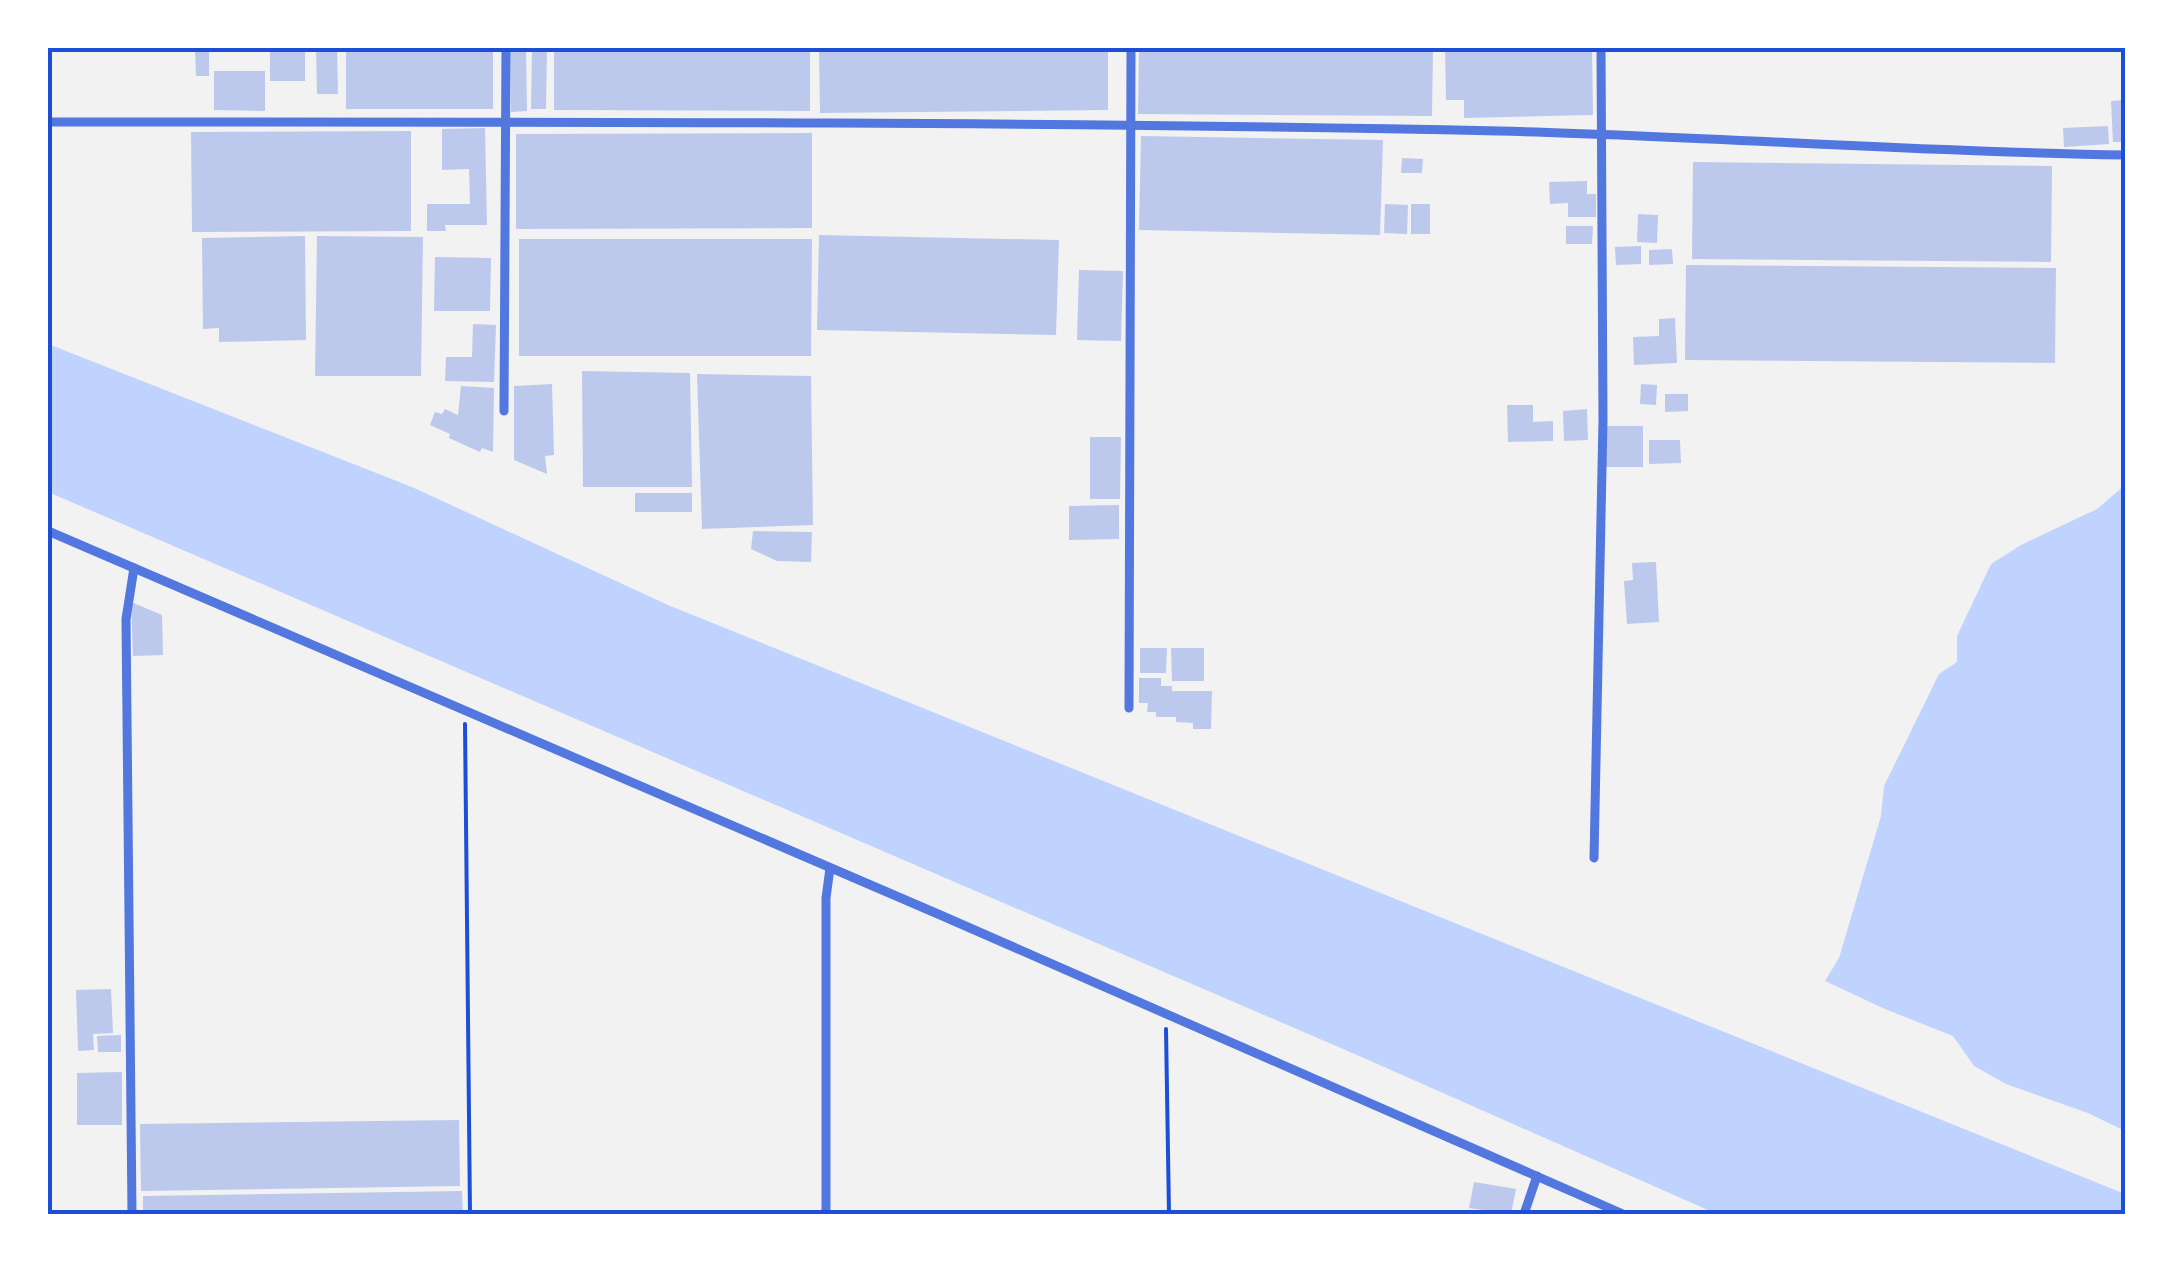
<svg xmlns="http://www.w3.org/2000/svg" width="2173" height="1262" viewBox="0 0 2173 1262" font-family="Jost,sans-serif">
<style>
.water{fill:#bfd3fe}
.building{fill:#bdc9ec}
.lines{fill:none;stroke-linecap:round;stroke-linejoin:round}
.path{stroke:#1d4ed8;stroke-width:4}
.minor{stroke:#5277de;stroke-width:9}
.neatline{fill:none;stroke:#1d4ed8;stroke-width:4}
</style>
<rect width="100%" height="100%" fill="#f2f2f2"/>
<!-- water -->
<g class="water">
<polygon points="48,344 412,487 668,605 2125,1194 2125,1214 1717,1214 1357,1055 48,492"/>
<polygon points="2125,485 2125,1131 2088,1113 2006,1084 1974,1066 1953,1036 1885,1009 1825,981 1839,958 1881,816 1884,786 1939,674 1957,662 1957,636 1991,564 2021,545 2097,509"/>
</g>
<!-- building -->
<g class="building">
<polygon points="195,48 209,48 209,76 196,76"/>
<rect x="270" y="48" width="35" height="33"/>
<polygon points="316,48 337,48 338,94 317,94"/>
<rect x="346" y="48" width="147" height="61"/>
<polygon points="510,48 526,48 527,111 511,112"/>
<polygon points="532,48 547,48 546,109 531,109"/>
<polygon points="554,48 810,48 810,111 554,110"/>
<polygon points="819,48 1108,48 1108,110 820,113"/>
<polygon points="1139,48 1433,48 1432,116 1138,114"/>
<polygon points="1445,48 1592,48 1593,115 1464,118 1464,100 1446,100"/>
<polygon points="214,71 265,71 265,111 214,110"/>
<polygon points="2126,100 2126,142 2113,142 2111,101"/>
<polygon points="2108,126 2109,144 2064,147 2063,128"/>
<polygon points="485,128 487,225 445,225 446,231 427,231 427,204 470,204 469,169 442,170 442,129"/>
<polygon points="411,131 411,231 192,232 191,132"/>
<polygon points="812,133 812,228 516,229 516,134"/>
<polygon points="1141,136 1383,140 1380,235 1139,230"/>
<polygon points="1402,158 1423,159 1422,173 1401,173"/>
<polygon points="1693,162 2052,166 2051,262 1692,259"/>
<polygon points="1587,181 1587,194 1596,194 1596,217 1568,217 1568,203 1550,204 1549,182"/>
<polygon points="1385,204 1408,205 1407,234 1384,233"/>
<rect x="1411" y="204" width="19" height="30"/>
<polygon points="1638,214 1658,215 1657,243 1637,242"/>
<polygon points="1566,226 1593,226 1592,244 1566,244"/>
<polygon points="819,235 1059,240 1056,335 817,330"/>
<polygon points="305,236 306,340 219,342 219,328 203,329 202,238"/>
<polygon points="317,236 423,237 421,376 315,376"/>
<polygon points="519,239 812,239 811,356 519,356"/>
<polygon points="1641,246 1641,264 1616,265 1615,247"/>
<polygon points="1672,249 1673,264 1649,265 1649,250"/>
<polygon points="435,257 491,258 490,311 434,311"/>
<polygon points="1686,265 2056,268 2055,363 1685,360"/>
<polygon points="1079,270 1123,271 1121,341 1077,340"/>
<polygon points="1675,318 1677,363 1634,365 1633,337 1659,336 1659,319"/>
<polygon points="473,324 496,325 494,382 445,381 446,357 472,357"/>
<polygon points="582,371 690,373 692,487 583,487"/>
<polygon points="697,374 811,376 813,525 702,529"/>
<polygon points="552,384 554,455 545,456 547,474 514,460 514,386"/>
<polygon points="1641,384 1657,385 1656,405 1640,404"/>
<polygon points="461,386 494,388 493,452 482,448 480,452 449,438 450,434 430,425 435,412 442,414 445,409 458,415"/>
<polygon points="1665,394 1688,394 1688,411 1665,412"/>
<polygon points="1507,405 1533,405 1533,422 1553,421 1553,441 1508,442"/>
<polygon points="1587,409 1588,440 1564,441 1563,411"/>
<rect x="1605" y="426" width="38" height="41"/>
<polygon points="1090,437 1121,437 1120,499 1090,499"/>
<polygon points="1649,440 1680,440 1681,463 1649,464"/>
<rect x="635" y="493" width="57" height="19"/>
<polygon points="1119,505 1119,539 1069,540 1069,506"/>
<polygon points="753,531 812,532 811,562 777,561 751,549"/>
<polygon points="1656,562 1659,622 1627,624 1624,581 1633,580 1632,563"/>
<polygon points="131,602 162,615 163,655 133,656"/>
<polygon points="1140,648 1167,648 1166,673 1140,673"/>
<polygon points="1171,648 1204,648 1204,681 1172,681"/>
<polygon points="1139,678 1161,678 1161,686 1172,686 1172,691 1212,691 1211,729 1193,729 1193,723 1176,722 1176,717 1156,717 1156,712 1147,712 1148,703 1139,703"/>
<polygon points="111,989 113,1033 93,1034 94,1050 78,1051 76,990"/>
<polygon points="121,1035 121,1052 98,1052 97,1036"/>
<polygon points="122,1072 122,1125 77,1125 77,1073"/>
<polygon points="459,1120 460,1186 141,1191 140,1124"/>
<polygon points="1474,1182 1516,1189 1511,1214 1469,1208"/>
<polygon points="462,1191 463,1214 143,1214 143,1196"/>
</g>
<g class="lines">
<!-- path -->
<g class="path">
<polyline points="465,724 470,1214"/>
<polyline points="1166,1029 1169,1214"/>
</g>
<!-- minor -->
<g class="minor">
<path d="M48 122C532 122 1015 121 1499 131 1708 136 1916 152 2126 155"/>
<polyline points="504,411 506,48"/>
<polyline points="48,531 938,914 1623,1214"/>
<polyline points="1129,708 1131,48"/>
<polyline points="1594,858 1603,420 1601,48"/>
<polyline points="132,1214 126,619 134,568"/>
<polyline points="826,1214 826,898 830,868"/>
<polyline points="1524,1214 1537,1176"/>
</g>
</g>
<!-- border -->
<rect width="2173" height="1262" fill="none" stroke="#ffffff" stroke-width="100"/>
<rect x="50" y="50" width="2073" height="1162" class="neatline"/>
</svg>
